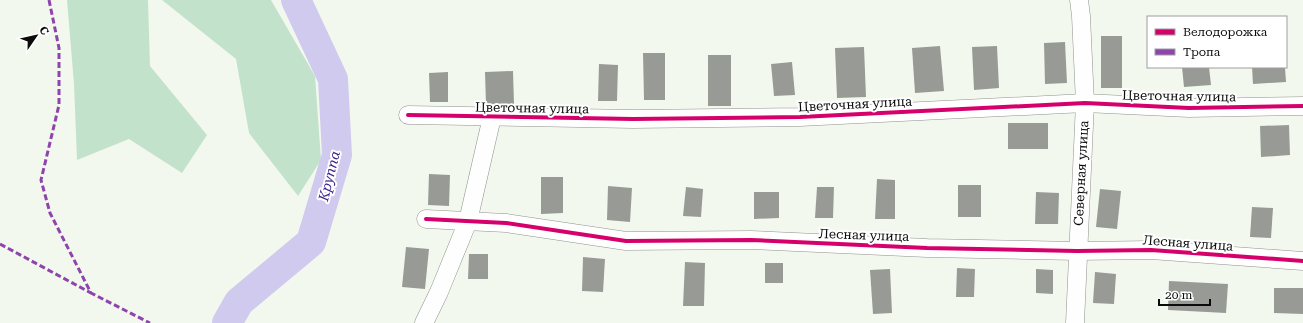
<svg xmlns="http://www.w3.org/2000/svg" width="1303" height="323" viewBox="0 0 1303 323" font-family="'Roboto Serif',serif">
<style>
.forest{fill:#c3e2cb}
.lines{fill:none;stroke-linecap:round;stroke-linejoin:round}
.river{stroke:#cfcaee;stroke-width:30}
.building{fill:#989b95}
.street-casing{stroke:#8f928e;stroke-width:19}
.street{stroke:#fdfefd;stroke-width:18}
.quiet{stroke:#8e44ad;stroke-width:3;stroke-dasharray:6 3;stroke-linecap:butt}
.cycleway-casing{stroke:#fff;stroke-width:6}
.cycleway{stroke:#d6006c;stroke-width:4}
.labels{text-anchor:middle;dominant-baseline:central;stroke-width:4;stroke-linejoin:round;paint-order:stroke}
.street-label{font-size:13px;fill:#0b0b0b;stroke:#fff}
.water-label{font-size:14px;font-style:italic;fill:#3c258b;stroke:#fff}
</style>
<rect width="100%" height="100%" fill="#f3f8ef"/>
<!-- forest -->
<g class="forest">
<polygon points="67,0 148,0 150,66 207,135 182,173 129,139 77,160 74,84"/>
<polygon points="162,0 271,0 315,76 321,160 298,196 249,133 236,59"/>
</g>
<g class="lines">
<!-- river -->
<polyline class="river" points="227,323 239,302 311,242 337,155 333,79 296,0"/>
</g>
<!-- building -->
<g class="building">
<rect x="1101" y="36" width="21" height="52"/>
<polygon points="1065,42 1067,83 1045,84 1044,43"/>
<polygon points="940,46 944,91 915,93 912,48"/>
<polygon points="997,46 999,88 974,90 972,47"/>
<polygon points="864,47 866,97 837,98 835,48"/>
<polygon points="643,53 665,53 665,100 644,100"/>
<rect x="708" y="55" width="23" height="51"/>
<polygon points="792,62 795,95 774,96 771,64"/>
<polygon points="599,64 618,65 617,101 598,101"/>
<polygon points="1182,67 1209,67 1211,85 1184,87"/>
<polygon points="1252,67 1285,67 1286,82 1253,84"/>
<polygon points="513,71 514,104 486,105 485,72"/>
<polygon points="448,72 448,102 430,102 429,73"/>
<rect x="1008" y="123" width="40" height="26"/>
<polygon points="1289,125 1290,155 1261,157 1260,126"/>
<polygon points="429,174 450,175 449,206 428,205"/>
<polygon points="541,177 563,177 563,213 541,214"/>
<polygon points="877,179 895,180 895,219 875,219"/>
<rect x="958" y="185" width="23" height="32"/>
<polygon points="608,186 632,188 630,222 607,220"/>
<polygon points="686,187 703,189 701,217 683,216"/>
<polygon points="817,187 834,187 833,218 815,218"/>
<polygon points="1100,189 1121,191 1117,229 1096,227"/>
<polygon points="754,192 779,192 779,218 754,219"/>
<polygon points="1036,192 1059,193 1058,224 1035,224"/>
<polygon points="1252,207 1273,208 1271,238 1250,237"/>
<polygon points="406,247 429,249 425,289 402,287"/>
<polygon points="469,254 488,254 488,279 468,279"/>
<polygon points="583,257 605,259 603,292 582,291"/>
<polygon points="685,262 705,263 704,306 683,306"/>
<rect x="765" y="263" width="18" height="20"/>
<polygon points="957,268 975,269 974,297 956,297"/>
<polygon points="890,269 892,313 873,314 870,270"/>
<polygon points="1036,269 1053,270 1053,294 1036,293"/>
<polygon points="1095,272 1116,274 1114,304 1093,303"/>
<polygon points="1169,281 1228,284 1226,313 1168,310"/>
<polygon points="1274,288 1303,288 1303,314 1274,313"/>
</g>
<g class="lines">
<defs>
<g id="street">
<polyline points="408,115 633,119 800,117 1085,103 1189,108 1303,106"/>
<polyline points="426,219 506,223 626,241 751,240 927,248 1077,251 1151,250 1303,261"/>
<polyline points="424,323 439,292 468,221 492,117"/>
<polyline points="1075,323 1085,103 1081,16 1079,0"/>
</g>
</defs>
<!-- street casing -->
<use href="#street" class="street-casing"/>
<!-- street -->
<use href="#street" class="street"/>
<!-- quiet -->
<g class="quiet">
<polyline points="49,0 59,48 59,105 41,180 50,213 91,293 150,323"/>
<polyline points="0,244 91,293"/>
</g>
<defs>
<g id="cycleway">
<polyline points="408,115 633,119 800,117 1085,103 1189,108 1303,106"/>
<polyline points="426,219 506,223 626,241 751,240 927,248 1077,251 1151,250 1303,261"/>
</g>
</defs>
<!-- cycleway casing -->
<use href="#cycleway" class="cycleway-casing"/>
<!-- cycleway -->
<use href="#cycleway" class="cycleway"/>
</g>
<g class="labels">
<!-- street labels -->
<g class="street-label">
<text transform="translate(1179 96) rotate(1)">Цветочная улица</text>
<text transform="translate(855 104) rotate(-3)">Цветочная улица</text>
<text transform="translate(532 108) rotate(1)">Цветочная улица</text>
<text transform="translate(1081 173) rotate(-87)">Северная улица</text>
<text transform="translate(864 235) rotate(2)">Лесная улица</text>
<text transform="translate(1188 243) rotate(4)">Лесная улица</text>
</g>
<!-- water labels -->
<g class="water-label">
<text transform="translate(329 176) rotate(-76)">Круппа</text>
</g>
</g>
<!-- legend -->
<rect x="1147" y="16" width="140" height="52" fill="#ffffff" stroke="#9d9d9d"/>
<rect x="1155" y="29" width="20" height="6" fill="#d6006c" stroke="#9d9d9d"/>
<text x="1183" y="36" font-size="12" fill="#0b0b0b">Велодорожка</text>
<rect x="1155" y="49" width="20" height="6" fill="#8e44ad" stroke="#9d9d9d"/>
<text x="1183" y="56" font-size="12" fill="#0b0b0b">Тропа</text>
<!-- north arrow -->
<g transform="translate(36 36) rotate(56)" stroke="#ffffff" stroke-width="3" paint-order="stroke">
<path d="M0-3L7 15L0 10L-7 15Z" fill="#0b0b0b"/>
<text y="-6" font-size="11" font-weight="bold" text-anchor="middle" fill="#0b0b0b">С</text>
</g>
<!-- scale -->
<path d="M1159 299v6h51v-6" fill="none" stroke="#0b0b0b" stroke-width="2"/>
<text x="1165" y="299" font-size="12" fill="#0b0b0b" stroke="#ffffff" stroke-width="3" paint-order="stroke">20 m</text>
</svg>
